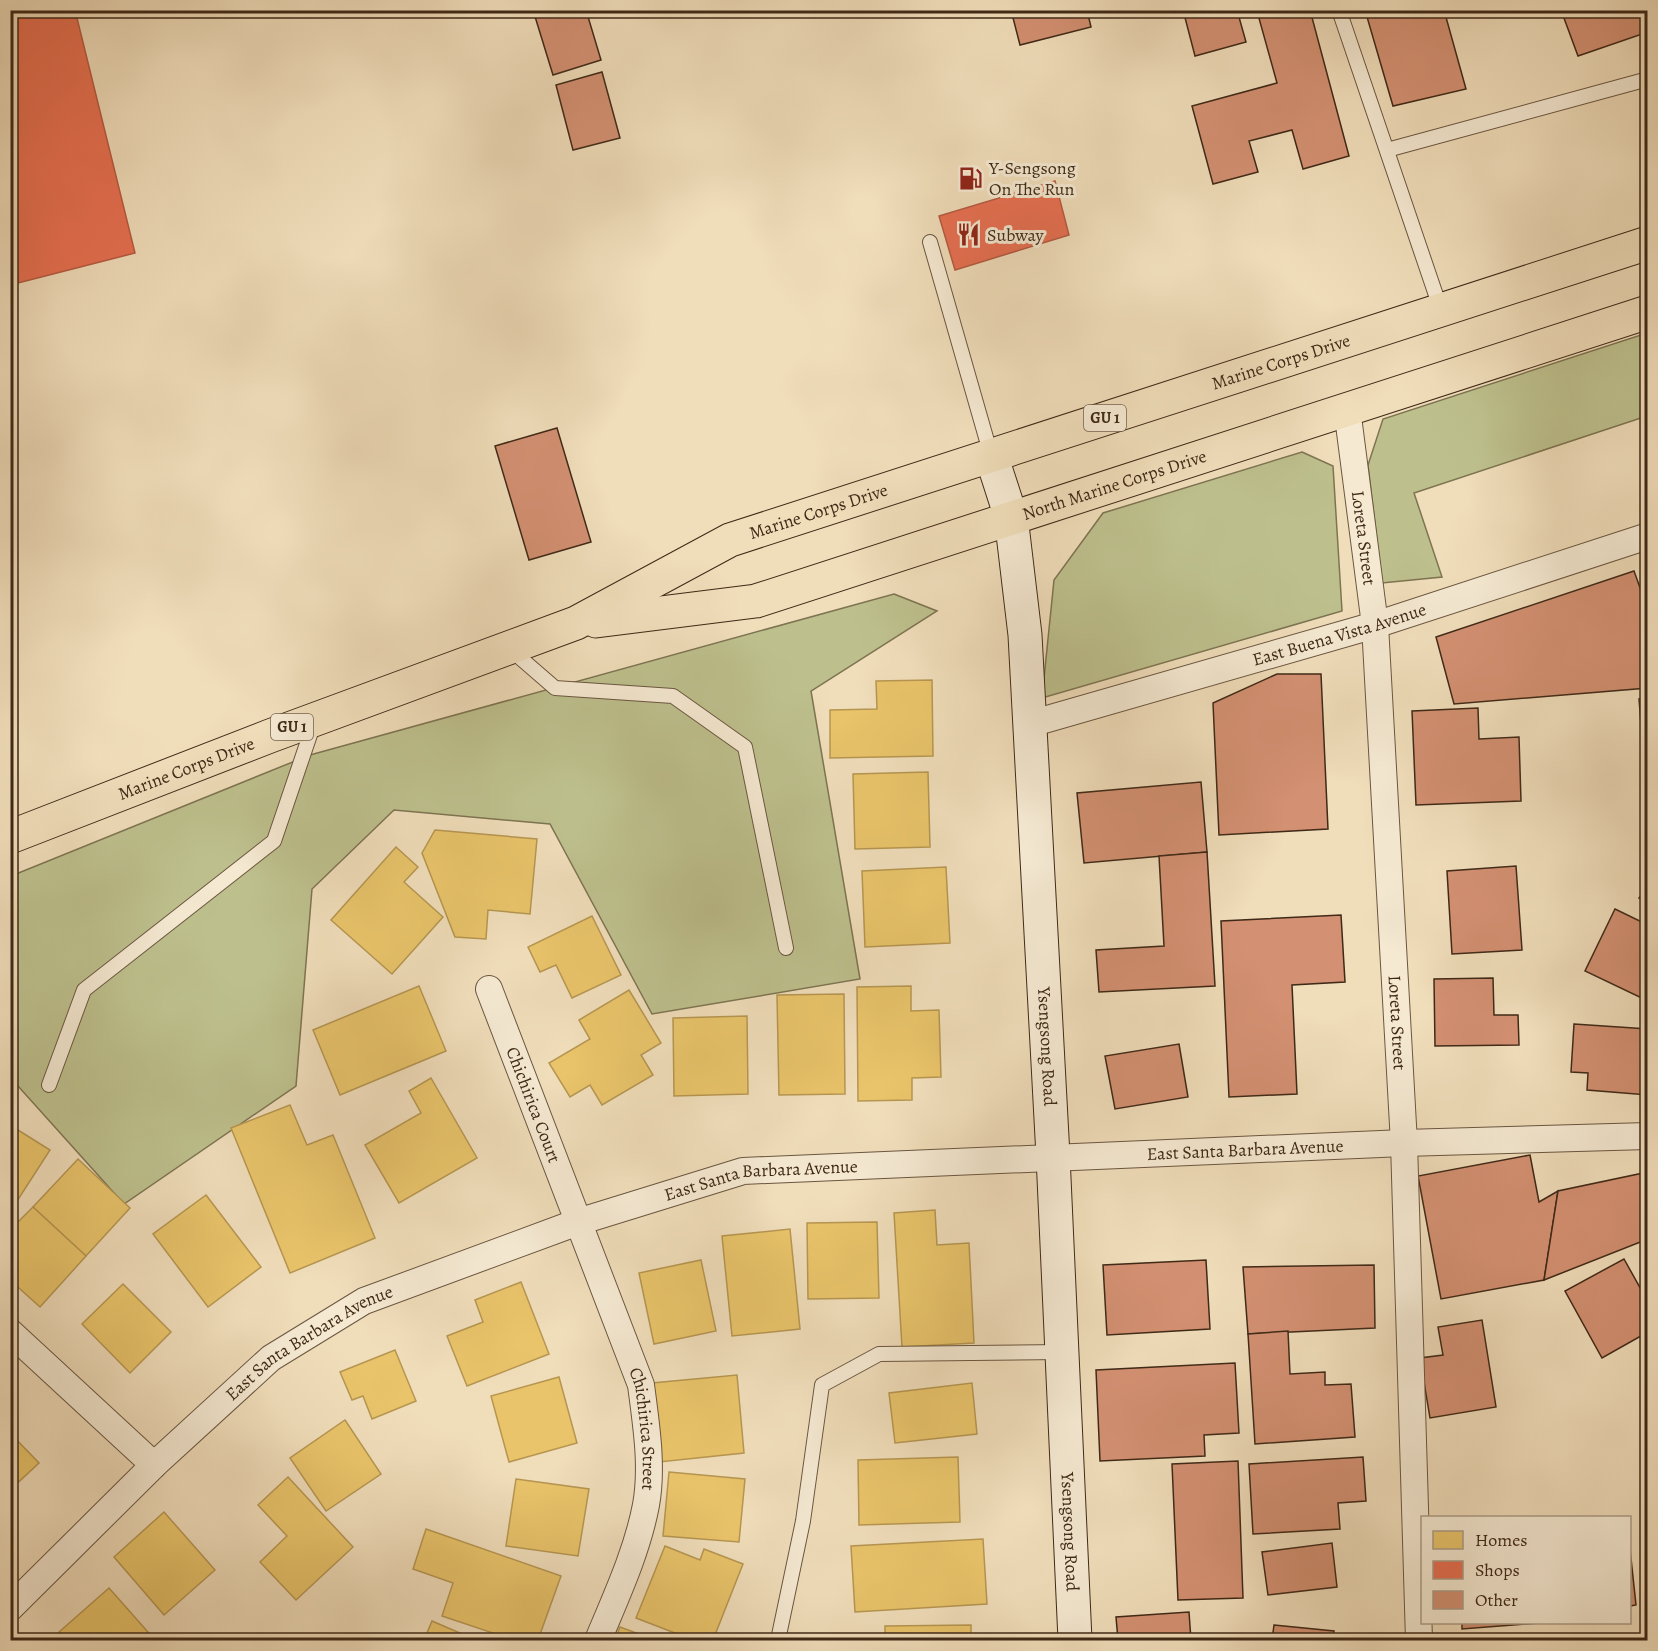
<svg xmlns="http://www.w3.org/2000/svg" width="1658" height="1651" viewBox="0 0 1658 1651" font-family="Alegreya,serif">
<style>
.green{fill:#bdc08d;stroke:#7e7452;stroke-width:1.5}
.homes{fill:#e9c46a;stroke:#b69651;stroke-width:1.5}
.shops{fill:#e76f51;stroke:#b55a40;stroke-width:1.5}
.building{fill:#d39072;stroke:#3f2917;stroke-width:1.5}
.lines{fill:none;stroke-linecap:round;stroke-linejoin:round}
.service-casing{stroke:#6b5640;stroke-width:16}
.minor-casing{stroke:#6b5640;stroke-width:28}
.secondary-casing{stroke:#3f2917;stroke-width:35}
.primary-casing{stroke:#3f2917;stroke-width:35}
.service{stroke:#f5e9d2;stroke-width:14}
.minor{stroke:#f5e9d2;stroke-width:26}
.secondary{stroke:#f5e9d2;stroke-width:33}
.primary{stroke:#f0ddba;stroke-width:33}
.labels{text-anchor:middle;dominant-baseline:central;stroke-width:6;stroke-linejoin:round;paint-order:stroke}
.shield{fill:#f5e9d2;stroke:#76634f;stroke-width:1.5}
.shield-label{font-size:16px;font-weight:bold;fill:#3f2917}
.poi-label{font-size:18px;fill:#3f2917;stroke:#f5e9d2;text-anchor:start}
.street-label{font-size:18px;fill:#3f2917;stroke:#f5e9d2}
</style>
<rect width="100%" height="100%" fill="#f0ddba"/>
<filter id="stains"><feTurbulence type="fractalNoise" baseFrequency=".00333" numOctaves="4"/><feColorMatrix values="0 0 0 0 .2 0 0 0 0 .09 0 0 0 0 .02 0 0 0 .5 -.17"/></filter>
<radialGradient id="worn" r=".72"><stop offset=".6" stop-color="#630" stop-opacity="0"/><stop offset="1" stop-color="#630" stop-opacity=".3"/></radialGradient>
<!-- green -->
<g class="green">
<polygon points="1647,333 1647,416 1414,493 1442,577 1382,583 1368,465 1383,419"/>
<polygon points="1302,452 1333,466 1342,611 1042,698 1054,580 1103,513"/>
<polygon points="894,594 937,611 811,691 860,979 652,1014 550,824 394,810 312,889 296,1086 124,1204 18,1086 11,1081 11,876 310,755"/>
</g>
<!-- homes -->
<g class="homes">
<polygon points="932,680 933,756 830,758 830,710 877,709 876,681"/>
<polygon points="928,772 930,847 855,849 853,774"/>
<polygon points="435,830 537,839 530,914 488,910 486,939 455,937 422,853"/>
<polygon points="396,847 418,867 404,882 443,917 392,974 331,920"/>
<polygon points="946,867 950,943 865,947 862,871"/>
<polygon points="592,916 621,975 572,998 556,965 540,972 528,947"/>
<polygon points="419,986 446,1051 340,1095 313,1030"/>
<polygon points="911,986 911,1011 939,1010 941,1077 912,1078 912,1100 858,1101 857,987"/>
<polygon points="629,990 661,1043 641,1055 653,1075 602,1105 590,1085 570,1097 549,1063 590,1039 579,1020"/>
<polygon points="844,994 845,1094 779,1095 777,995"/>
<polygon points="747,1016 748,1094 674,1096 673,1018"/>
<polygon points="431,1078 477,1158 399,1203 365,1145 421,1113 409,1091"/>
<polygon points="290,1105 307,1145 333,1135 375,1238 290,1273 231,1128"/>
<polygon points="10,1125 50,1150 10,1212"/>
<polygon points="78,1159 130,1208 86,1256 33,1207"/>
<polygon points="206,1195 261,1267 208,1307 153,1234"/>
<polygon points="33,1207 86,1256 40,1307 10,1280 10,1230"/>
<polygon points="935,1210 937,1245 969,1243 974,1343 902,1347 894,1213"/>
<polygon points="877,1222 879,1298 808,1299 807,1223"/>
<polygon points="790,1229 800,1329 732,1336 722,1236"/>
<polygon points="701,1260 716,1331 654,1344 639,1273"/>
<polygon points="521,1282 549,1354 467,1386 447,1336 483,1322 475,1300"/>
<polygon points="123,1284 171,1332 130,1373 82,1324"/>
<polygon points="395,1350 416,1401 372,1419 363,1396 352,1400 340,1372"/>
<polygon points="737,1375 744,1453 659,1462 652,1383"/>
<polygon points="559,1377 577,1443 509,1462 491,1396"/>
<polygon points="972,1383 977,1434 895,1443 889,1393"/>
<polygon points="345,1420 381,1474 326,1511 290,1458"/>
<polygon points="10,1433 39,1463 10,1490"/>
<polygon points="958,1457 960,1522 859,1525 858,1460"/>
<polygon points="669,1472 745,1479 739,1542 663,1536"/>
<polygon points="288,1477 353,1547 296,1600 260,1562 287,1536 258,1505"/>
<polygon points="516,1479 589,1489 578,1556 506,1546"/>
<polygon points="164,1512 215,1570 164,1615 114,1557"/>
<polygon points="426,1529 561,1576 538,1640 514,1640 442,1616 453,1583 413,1569"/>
<polygon points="983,1539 987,1604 855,1612 851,1546"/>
<polygon points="665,1546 700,1560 704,1549 743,1564 713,1640 693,1640 636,1618"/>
<polygon points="109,1588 155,1640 66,1640 59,1632"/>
<polygon points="432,1621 476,1640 424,1640"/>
<polygon points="971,1625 971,1640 885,1640 885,1626"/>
<polygon points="620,1627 655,1640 615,1640"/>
</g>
<!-- shops -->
<g class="shops">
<polygon points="10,10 75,10 135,253 10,285"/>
<polygon points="1055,181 1069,235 955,270 939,216"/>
</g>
<!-- building -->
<g class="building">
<polygon points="533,10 586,10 601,60 553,75"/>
<polygon points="1011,10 1087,10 1091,27 1020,45"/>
<polygon points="1183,10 1237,10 1246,42 1195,56"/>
<polygon points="1310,10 1349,156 1303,169 1292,130 1249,141 1258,172 1213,184 1192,106 1277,83 1257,11"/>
<polygon points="1365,10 1444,10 1466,89 1393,106"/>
<polygon points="1561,10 1648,10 1648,32 1578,56"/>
<polygon points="602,72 620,138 573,150 556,85"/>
<polygon points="557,428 591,542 529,560 495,446"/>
<polygon points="1634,571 1648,610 1648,688 1454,704 1436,637"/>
<polygon points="1277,674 1321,674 1328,829 1219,835 1213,703"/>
<polygon points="1648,698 1648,776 1645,776 1639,699"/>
<polygon points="1478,708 1479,739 1519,737 1521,801 1416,805 1412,711"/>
<polygon points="1201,782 1207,852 1084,863 1077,793"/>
<polygon points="1207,852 1215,986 1099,992 1096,950 1164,946 1159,856"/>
<polygon points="1516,866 1522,950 1452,954 1447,871"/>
<polygon points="1648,885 1648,903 1639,898"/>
<polygon points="1615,909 1648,925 1648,1001 1585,971"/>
<polygon points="1341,915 1345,982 1292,985 1297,1094 1229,1097 1221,921"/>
<polygon points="1493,978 1494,1015 1518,1015 1519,1045 1435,1046 1434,979"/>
<polygon points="1574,1024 1648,1029 1648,1095 1587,1090 1588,1073 1571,1072"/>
<polygon points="1179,1044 1188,1097 1115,1109 1105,1056"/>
<polygon points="1530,1155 1539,1202 1558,1191 1544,1280 1441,1299 1418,1176"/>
<polygon points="1648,1172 1648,1239 1544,1280 1558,1191"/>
<polygon points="1624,1259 1648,1302 1648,1332 1602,1358 1565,1291"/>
<polygon points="1206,1260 1210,1329 1107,1335 1103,1265"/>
<polygon points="1374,1265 1375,1328 1248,1334 1243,1267"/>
<polygon points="1482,1320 1496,1407 1430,1418 1420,1358 1443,1355 1438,1327"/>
<polygon points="1288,1331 1290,1374 1325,1372 1325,1385 1351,1384 1355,1437 1255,1444 1248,1334"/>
<polygon points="1235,1363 1239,1433 1204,1435 1205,1456 1100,1461 1096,1370"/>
<polygon points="1363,1457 1366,1501 1338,1503 1340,1529 1253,1534 1249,1464"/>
<polygon points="1238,1461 1243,1598 1178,1600 1172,1464"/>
<polygon points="1332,1543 1337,1587 1268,1595 1262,1552"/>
<polygon points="1630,1549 1636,1605 1630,1606"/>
<polygon points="1189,1612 1191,1640 1118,1640 1116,1617"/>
<polygon points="1462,1622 1551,1622 1462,1629"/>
<polygon points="1274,1625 1334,1631 1333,1640 1272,1640"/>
<polygon points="1562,1638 1562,1640 1524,1640"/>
</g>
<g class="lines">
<defs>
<g id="service">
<polyline points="1339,10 1441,310"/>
<polyline points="1387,150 1648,79"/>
<polyline points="930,242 991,455"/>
<polyline points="510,649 555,688 673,696 745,747 786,948"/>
<polyline points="49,1085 84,990 274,841 314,723"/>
<polyline points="778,1640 803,1521 822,1385 879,1354 1062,1352"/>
</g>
<g id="minor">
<path id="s1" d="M1347 409 1375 625 1404 1143 1419 1640"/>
<path id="s2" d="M1030 724 1375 625 1648 536"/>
<path id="s3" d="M489 989 641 1385C646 1424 653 1466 646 1505 637 1552 616 1597 598 1640"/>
<polyline points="10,1332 154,1465"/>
<path id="s4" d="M10 1608 154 1465 271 1358 364 1301 578 1222 743 1171 1404 1143 1648 1136"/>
</g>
<g id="secondary">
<path id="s5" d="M991 455 1011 517 1025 635 1053 1156 1075 1640"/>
</g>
<g id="primary">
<path id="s6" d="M596 621 756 601 1648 312"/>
<path id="s7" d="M10 837 270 736 576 623 730 540 1648 243"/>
</g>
</defs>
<!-- service casing -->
<use href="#service" class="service-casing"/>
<!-- minor casing -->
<use href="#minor" class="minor-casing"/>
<!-- secondary casing -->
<use href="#secondary" class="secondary-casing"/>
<!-- primary casing -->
<use href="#primary" class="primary-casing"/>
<!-- service -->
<use href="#service" class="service"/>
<!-- minor -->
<use href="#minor" class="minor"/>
<!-- secondary -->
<use href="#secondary" class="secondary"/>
<!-- primary -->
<use href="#primary" class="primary"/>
</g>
<!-- icons -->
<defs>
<symbol id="fuel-bare" viewBox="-9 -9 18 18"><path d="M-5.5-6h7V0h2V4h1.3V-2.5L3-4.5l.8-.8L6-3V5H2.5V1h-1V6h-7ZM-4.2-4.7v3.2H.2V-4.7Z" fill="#8f2418" stroke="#f5e9d2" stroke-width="2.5" paint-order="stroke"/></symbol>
<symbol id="restaurant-bare" viewBox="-9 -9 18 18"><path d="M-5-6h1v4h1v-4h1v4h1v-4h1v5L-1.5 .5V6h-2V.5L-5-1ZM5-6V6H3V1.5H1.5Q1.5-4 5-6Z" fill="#8f2418" stroke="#f5e9d2" stroke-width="2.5" paint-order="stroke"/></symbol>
</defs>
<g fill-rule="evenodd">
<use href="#fuel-bare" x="954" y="162" width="33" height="33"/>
<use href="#restaurant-bare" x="952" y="218" width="33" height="33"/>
</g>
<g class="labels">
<!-- shield labels -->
<g class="shield">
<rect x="1084" y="405" width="42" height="26" rx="4.5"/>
<rect x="271" y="714" width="42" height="26" rx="4.5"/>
</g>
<g class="shield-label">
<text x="1105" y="418">GU 1</text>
<text x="292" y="727">GU 1</text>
</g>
<!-- poi labels -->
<g class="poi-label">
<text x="989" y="168">Y-Sengsong<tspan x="989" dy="21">On The Run</tspan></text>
<text x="987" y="235">Subway</text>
</g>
<!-- street labels -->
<g class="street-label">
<text stroke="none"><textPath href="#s7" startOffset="1359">Marine Corps Drive</textPath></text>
<text stroke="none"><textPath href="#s6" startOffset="538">North Marine Corps Drive</textPath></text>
<text stroke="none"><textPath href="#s7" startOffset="873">Marine Corps Drive</textPath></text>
<text stroke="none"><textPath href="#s1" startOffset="130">Loreta Street</textPath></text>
<text stroke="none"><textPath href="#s2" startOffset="322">East Buena Vista Avenue</textPath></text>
<text stroke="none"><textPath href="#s7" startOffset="189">Marine Corps Drive</textPath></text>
<text stroke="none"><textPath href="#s1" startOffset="616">Loreta Street</textPath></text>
<text stroke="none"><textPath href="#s5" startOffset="596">Ysengsong Road</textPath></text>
<text stroke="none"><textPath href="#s3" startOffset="124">Chichirica Court</textPath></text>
<text stroke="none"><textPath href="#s4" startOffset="1374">East Santa Barbara Avenue</textPath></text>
<text stroke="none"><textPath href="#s4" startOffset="888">East Santa Barbara Avenue</textPath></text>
<text stroke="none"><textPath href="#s4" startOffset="402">East Santa Barbara Avenue</textPath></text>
<text stroke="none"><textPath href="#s3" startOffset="468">Chichirica Street</textPath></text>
<text stroke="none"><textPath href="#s5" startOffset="1082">Ysengsong Road</textPath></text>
</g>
</g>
<!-- margin -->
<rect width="1658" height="1651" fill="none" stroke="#f0ddba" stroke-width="36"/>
<rect x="12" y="12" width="1634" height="1627" fill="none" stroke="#3f2917" stroke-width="3"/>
<rect x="18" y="18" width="1622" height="1615" fill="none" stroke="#3f2917" stroke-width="1.5"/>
<!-- legend -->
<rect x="1421" y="1516" width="210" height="108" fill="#f5e9d2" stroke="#ac9c87" stroke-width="1.5"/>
<rect x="1433" y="1531" width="30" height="18" fill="#e9c46a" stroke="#ac9c87" stroke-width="1.5"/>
<text x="1475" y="1546" font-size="18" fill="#3f2917">Homes</text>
<rect x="1433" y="1561" width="30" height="18" fill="#e76f51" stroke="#ac9c87" stroke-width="1.5"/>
<text x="1475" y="1576" font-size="18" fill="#3f2917">Shops</text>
<rect x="1433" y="1591" width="30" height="18" fill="#d39072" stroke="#ac9c87" stroke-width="1.5"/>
<text x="1475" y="1606" font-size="18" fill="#3f2917">Other</text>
<rect width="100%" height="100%" filter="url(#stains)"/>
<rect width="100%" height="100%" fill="url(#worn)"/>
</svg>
